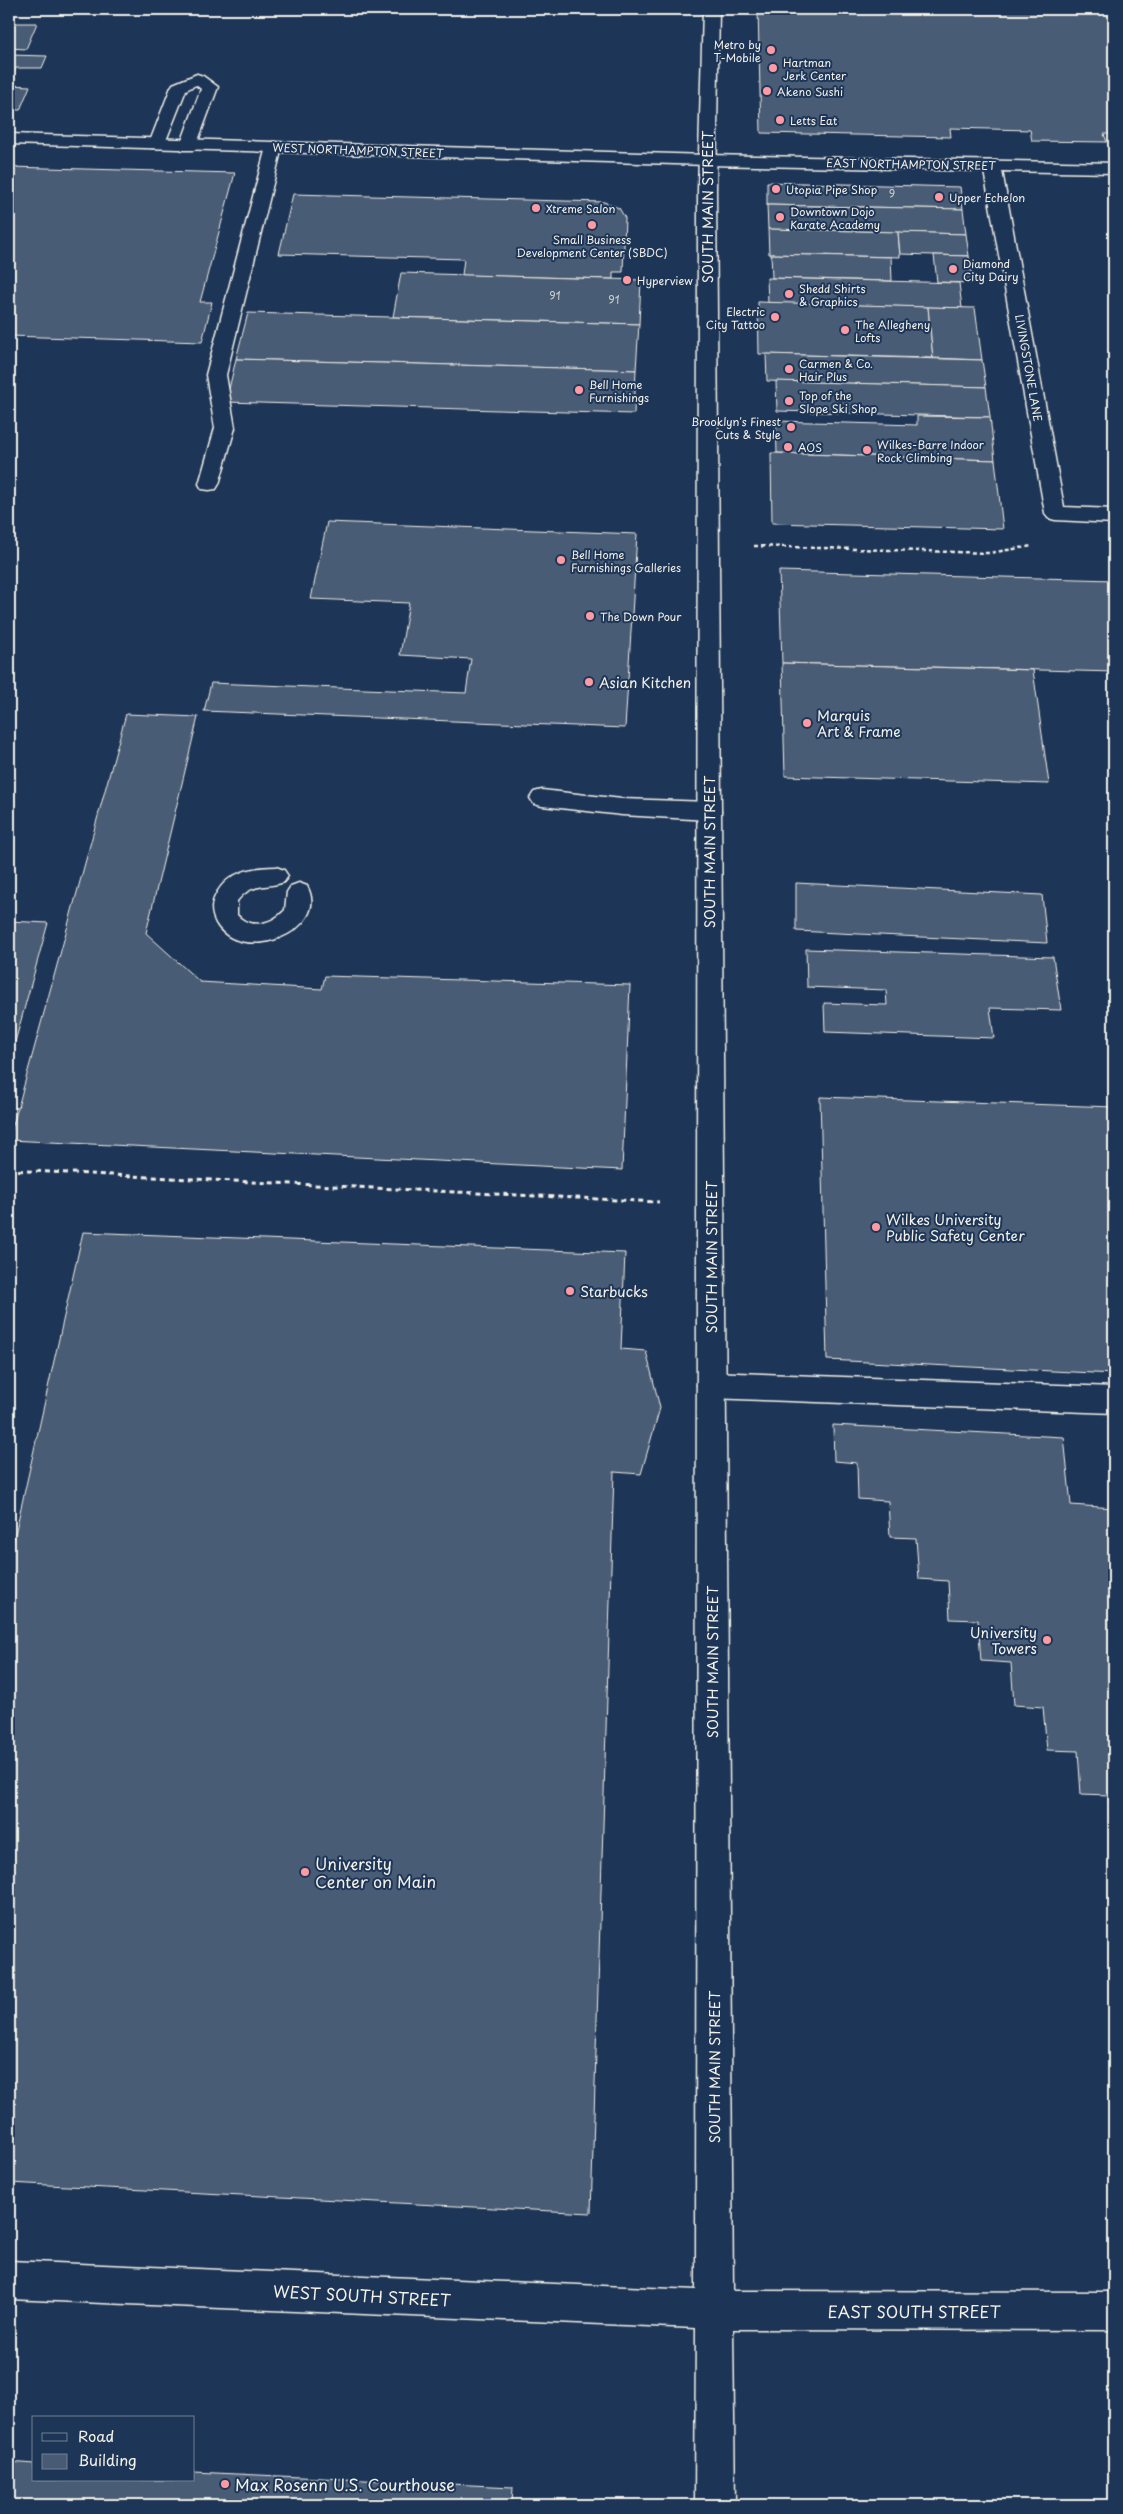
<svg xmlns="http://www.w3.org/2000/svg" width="1123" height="2514" viewBox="0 0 1123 2514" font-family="'Playpen Sans',sans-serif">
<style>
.building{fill:#485b74;stroke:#f4f1e8}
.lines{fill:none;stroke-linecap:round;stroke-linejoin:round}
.lane-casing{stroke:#f4f1e8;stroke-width:3}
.street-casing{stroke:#f4f1e8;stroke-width:3}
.secondary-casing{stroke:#f4f1e8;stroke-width:3}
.path-far1{stroke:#f4f1e8;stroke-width:2.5;stroke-dasharray:4 3;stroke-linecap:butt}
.path{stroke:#f4f1e8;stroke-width:3;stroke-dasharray:5 4;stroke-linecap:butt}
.lane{fill:#1d3557;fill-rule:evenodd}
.street{fill:#1d3557;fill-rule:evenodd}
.secondary{fill:#1d3557;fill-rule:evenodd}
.poi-dot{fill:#ff9aa2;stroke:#1d3557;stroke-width:2}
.labels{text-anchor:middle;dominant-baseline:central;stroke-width:4;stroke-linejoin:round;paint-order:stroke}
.far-poi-label{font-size:11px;fill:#f4f1e8;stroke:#1d3557;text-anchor:start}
.far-street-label{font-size:11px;fill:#f4f1e8;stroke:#1d3557}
.number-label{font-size:11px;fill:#c9cccb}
.street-label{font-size:14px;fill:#f4f1e8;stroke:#1d3557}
.poi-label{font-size:14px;fill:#f4f1e8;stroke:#1d3557;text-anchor:start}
.near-poi-label{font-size:16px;fill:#f4f1e8;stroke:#1d3557;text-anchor:start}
.near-street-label{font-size:16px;fill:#f4f1e8;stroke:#1d3557}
</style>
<rect width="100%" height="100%" fill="#1d3557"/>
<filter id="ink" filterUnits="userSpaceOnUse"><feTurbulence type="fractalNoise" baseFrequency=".02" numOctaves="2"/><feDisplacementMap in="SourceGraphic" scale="10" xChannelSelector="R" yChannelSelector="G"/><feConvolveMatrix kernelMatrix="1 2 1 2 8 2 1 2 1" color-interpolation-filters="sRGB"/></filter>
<g filter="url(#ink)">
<!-- building -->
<g class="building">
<polygon points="758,9 1114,9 1114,134 1104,134 1107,142 1032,141 1030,130 950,128 951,137 761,133"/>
<polygon points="9,23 37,23 26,49 9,48"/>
<polygon points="9,55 47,56 42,68 16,68 9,85 30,86 20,110 9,110"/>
<polygon points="9,167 235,173 200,302 212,302 202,342 9,336"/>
<polygon points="767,182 960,187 963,209 767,205"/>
<polygon points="293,194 604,202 619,208 625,218 623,272 613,272 613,279 462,275 464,259 279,254"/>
<polygon points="767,205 963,209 966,234 768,229"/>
<polygon points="768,229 898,232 900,257 769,254"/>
<polygon points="898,232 966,234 969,256 900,254"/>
<polygon points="771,254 891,257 892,281 772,278"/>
<polygon points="934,255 969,256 973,283 937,282"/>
<polygon points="401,273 641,280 639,324 393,317"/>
<polygon points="767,278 959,283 962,308 768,303"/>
<polygon points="758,302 928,307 933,358 759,354"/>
<polygon points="928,307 975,308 982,360 933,358"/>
<polygon points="248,313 639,324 636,370 236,359"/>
<polygon points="766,354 982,360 986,387 767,381"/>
<polygon points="236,359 636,370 634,414 226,402"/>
<polygon points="776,381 986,387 990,417 777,411"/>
<polygon points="917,416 990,417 995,460 777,453 776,421 917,425"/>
<polygon points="771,453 995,460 1003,529 772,523"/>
<polygon points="327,522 637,534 625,728 204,711 211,683 466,693 471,659 400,655 409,603 311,599"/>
<polygon points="779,571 1114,580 1114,672 782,663"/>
<polygon points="782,663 1033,670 1049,784 785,776"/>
<polygon points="126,714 198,717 146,933 200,982 322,989 325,976 630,985 622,1170 9,1140"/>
<polygon points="796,883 1042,895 1047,943 796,931"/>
<polygon points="9,921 48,923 15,1042 9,1041"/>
<polygon points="806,949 1053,957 1061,1010 990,1008 994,1038 825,1032 824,1003 887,1005 886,990 807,987"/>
<polygon points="820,1097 1114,1107 1114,1374 827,1360"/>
<polygon points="83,1232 625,1253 621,1349 646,1351 660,1408 641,1474 614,1472 591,2213 9,2183 9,1561"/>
<polygon points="833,1425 1064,1437 1071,1505 1114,1508 1114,1843 1108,1795 1081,1794 1078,1751 1047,1750 1043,1707 1014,1705 1011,1663 981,1661 978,1620 950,1619 948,1581 919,1579 916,1538 890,1537 888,1501 858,1499 857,1463 834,1461"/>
<polygon points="9,2462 34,2464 34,2480 194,2480 194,2472 513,2487 512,2505 9,2505"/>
</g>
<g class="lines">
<defs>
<g id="lane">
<polygon points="197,74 203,76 218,87 196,146 194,150 182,150 180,146 201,89 196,85 186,90 163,148 151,148 149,144 171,87 173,84"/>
<polygon points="274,142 280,143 282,147 226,375 235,428 219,484 216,489 209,490 202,489 199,484 215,428 206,375 266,147 268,143"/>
<polygon points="542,790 622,799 709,802 717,805 721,811 717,817 709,820 622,815 542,806 534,804 530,798 534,792"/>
<path d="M276 867 284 870 288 876 284 882C264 889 252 882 237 901V915C251 930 272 924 285 910L287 892 291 886 299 883 307 886C332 931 240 966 216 923 210 911 211 902 218 891 230 871 255 867 276 867Z"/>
</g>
<g id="street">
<polygon points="9,134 707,155 1114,163 1114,173 1002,171 1064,507 1114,509 1114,523 1055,520 1048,518 1045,513 984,171 707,165 9,144"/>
<polygon points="711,1372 1114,1387 1114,1413 711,1398 701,1394 697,1385 701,1376"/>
</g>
<polygon id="secondary" points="703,9 719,9 716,190 733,2291 1114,2292 1114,2330 733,2329 735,2505 695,2505 696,2328 9,2299 9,2261 696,2290 698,190"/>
</defs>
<!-- lane casing -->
<use href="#lane" class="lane-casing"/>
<!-- street casing -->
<use href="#street" class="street-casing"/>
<!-- secondary casing -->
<use href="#secondary" class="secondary-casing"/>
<!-- path-far1 -->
<polyline class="path-far1" points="754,546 989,553 1032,546"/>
<!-- path -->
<polyline class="path" points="9,1170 659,1202"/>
<!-- lane -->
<use href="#lane" class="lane"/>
<!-- street -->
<use href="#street" class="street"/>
<!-- secondary -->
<use href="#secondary" class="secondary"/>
</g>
</g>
<!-- markers -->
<g class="poi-dot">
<circle cx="771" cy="50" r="5"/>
<circle cx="773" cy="68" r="5"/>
<circle cx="767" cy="91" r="5"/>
<circle cx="780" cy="120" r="5"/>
<circle cx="776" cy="189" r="5"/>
<circle cx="939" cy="197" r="5"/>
<circle cx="536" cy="208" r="5"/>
<circle cx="780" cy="217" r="5"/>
<circle cx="592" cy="225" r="5"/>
<circle cx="953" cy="269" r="5"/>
<circle cx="627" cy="280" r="5"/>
<circle cx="789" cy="294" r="5"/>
<circle cx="775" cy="317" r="5"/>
<circle cx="845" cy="330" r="5"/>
<circle cx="789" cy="369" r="5"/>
<circle cx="579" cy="390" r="5"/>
<circle cx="789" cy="401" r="5"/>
<circle cx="791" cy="427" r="5"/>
<circle cx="788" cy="447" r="5"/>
<circle cx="867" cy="450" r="5"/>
<circle cx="561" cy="560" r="5"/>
<circle cx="590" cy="616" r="5"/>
<circle cx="589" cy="682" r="5"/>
<circle cx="807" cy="723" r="5"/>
<circle cx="876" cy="1227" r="5"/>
<circle cx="570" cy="1291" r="5"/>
<circle cx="1047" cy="1640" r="5"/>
<circle cx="305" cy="1872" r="5"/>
<circle cx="225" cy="2484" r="5"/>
</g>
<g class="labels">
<!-- far-poi labels -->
<g class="far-poi-label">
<text x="761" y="44" text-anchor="end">Metro by<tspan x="761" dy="13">T-Mobile</tspan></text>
<text x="783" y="62">Hartman<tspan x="783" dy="13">Jerk Center</tspan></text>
<text x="777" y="91">Akeno Sushi</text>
<text x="790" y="120">Letts Eat</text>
<text x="786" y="189">Utopia Pipe Shop</text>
<text x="949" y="197">Upper Echelon</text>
<text x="546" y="208">Xtreme Salon</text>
<text x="790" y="211">Downtown Dojo<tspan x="790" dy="13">Karate Academy</tspan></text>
<text x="592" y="239" text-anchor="middle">Small Business<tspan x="592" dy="13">Development Center (SBDC)</tspan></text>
<text x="963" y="263">Diamond<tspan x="963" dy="13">City Dairy</tspan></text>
<text x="637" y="280">Hyperview</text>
<text x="799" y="288">Shedd Shirts<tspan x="799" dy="13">&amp; Graphics</tspan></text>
<text x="765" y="311" text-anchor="end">Electric<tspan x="765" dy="13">City Tattoo</tspan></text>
<text x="855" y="324">The Allegheny<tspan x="855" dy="13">Lofts</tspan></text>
<text x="799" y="363">Carmen &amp; Co.<tspan x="799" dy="13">Hair Plus</tspan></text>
<text x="589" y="384">Bell Home<tspan x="589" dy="13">Furnishings</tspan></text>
<text x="799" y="395">Top of the<tspan x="799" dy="13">Slope Ski Shop</tspan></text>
<text x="781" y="421" text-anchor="end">Brooklyn's Finest<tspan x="781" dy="13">Cuts &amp; Style</tspan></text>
<text x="877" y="444">Wilkes-Barre Indoor<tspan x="877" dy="13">Rock Climbing</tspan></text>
<text x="798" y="447">AOS</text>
<text x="571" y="554">Bell Home<tspan x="571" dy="13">Furnishings Galleries</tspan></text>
<text x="600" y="616">The Down Pour</text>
</g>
<!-- far-street labels -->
<g class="far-street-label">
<text transform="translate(358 150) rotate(2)">WEST NORTHAMPTON STREET</text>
<text transform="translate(911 164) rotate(1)">EAST NORTHAMPTON STREET</text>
<text transform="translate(1029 368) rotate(80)">LIVINGSTONE LANE</text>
</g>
<!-- number labels -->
<g class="number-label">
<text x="892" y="193">9</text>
<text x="555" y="295">91</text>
<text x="614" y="299">91</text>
</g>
<!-- street labels -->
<g class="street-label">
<text transform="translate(707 207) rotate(-90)">SOUTH MAIN STREET</text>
<text transform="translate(709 852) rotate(-90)">SOUTH MAIN STREET</text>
<text transform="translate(711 1257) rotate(-90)">SOUTH MAIN STREET</text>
<text transform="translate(712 1662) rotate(-90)">SOUTH MAIN STREET</text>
<text transform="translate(714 2067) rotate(-90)">SOUTH MAIN STREET</text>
</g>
<!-- poi labels -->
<g class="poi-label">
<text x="599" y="682">Asian Kitchen</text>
<text x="817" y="715">Marquis<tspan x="817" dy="16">Art &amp; Frame</tspan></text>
<text x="886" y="1219">Wilkes University<tspan x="886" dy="16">Public Safety Center</tspan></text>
<text x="580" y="1291">Starbucks</text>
<text x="1037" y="1632" text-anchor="end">University<tspan x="1037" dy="16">Towers</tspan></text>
</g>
<!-- near-poi labels -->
<g class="near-poi-label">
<text x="315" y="1863">University<tspan x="315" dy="18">Center on Main</tspan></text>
<text x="235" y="2484">Max Rosenn U.S. Courthouse</text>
</g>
<!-- near-street labels -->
<g class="near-street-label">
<text transform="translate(362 2295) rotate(3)">WEST SOUTH STREET</text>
<text x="914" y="2311">EAST SOUTH STREET</text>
</g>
</g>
<!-- margin -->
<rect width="1123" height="2514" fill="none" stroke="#1d3557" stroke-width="30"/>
<rect x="15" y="15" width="1093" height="2484" fill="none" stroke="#f4f1e8" stroke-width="2" filter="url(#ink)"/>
<!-- legend -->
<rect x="32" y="2416" width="162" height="65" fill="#1d3557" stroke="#738091"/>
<rect x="42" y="2433" width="25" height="8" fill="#1d3557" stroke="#738091"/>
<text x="78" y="2442" font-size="15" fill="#f4f1e8">Road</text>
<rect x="42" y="2454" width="25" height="15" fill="#485b74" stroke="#738091"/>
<text x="78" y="2466" font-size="15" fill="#f4f1e8">Building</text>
</svg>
